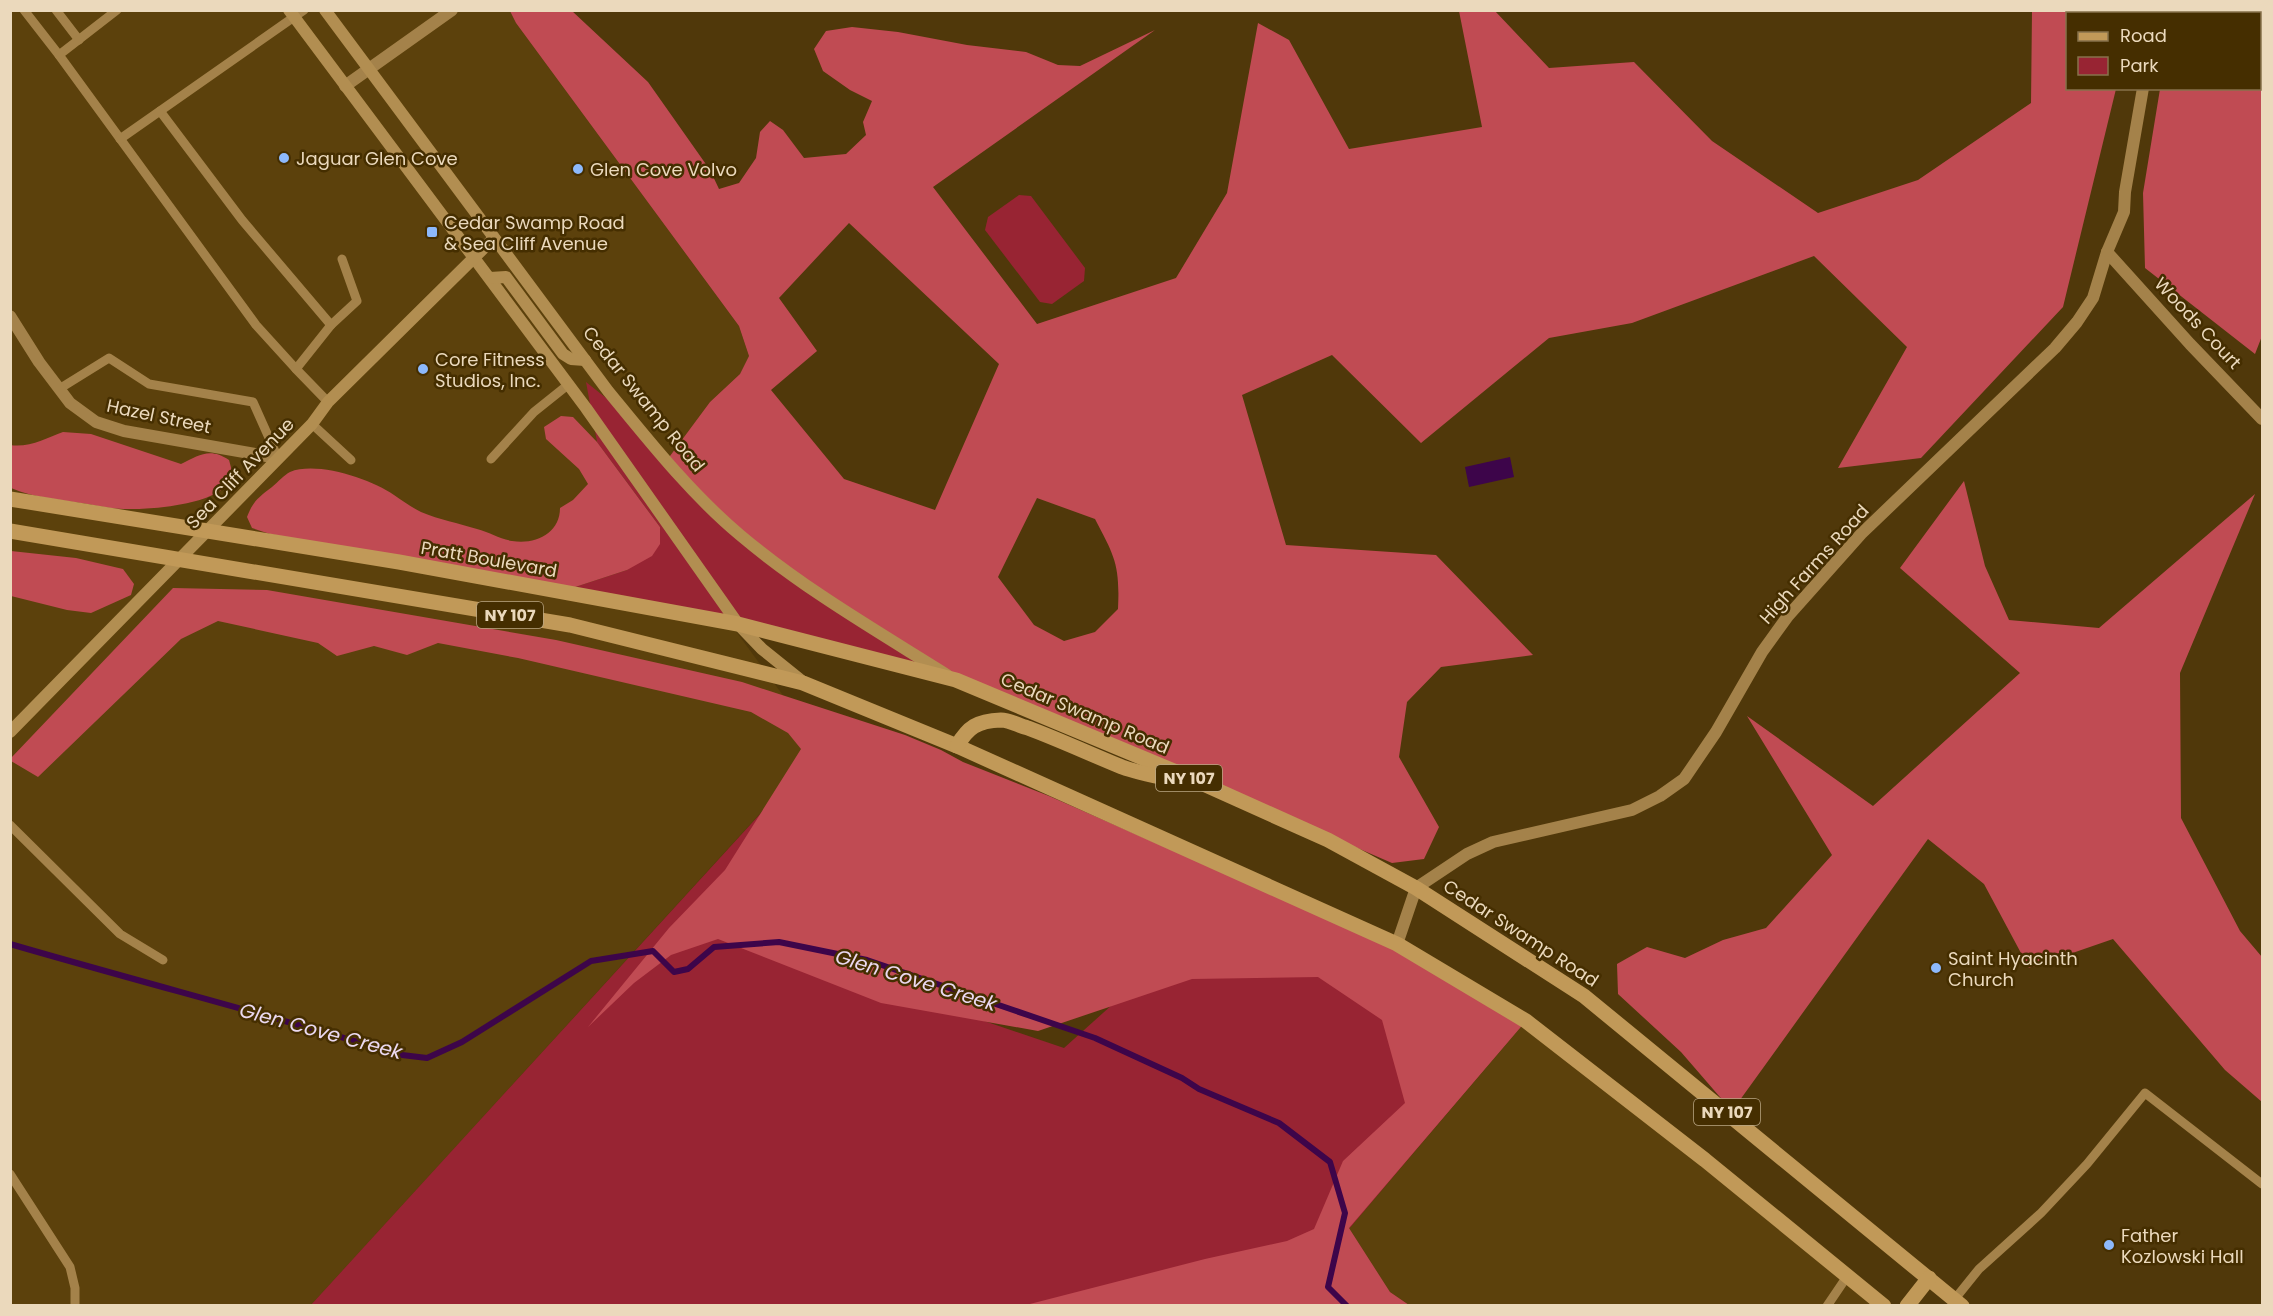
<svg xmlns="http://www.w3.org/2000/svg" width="2273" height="1316" viewBox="0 0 2273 1316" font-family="Poppins,sans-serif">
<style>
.built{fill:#5c410c}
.green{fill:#982433}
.forest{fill:#c04b53;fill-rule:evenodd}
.water{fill:#3d054a}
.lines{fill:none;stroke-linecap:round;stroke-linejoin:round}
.stream{stroke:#3d054a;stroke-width:6}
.lane{stroke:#a4824a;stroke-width:9}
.street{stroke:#a4824a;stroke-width:12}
.secondary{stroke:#b28e51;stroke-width:12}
.primary{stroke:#c19958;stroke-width:15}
.poi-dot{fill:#8db9fc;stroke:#452e00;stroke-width:2}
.labels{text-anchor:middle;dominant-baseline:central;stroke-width:5;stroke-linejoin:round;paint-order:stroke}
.shield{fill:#452e00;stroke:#b9a684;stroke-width:1.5}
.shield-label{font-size:16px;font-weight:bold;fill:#ebd9bc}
.poi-label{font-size:18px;fill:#ebd9bc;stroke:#452e00;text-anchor:start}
.street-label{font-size:18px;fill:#ebd9bc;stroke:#452e00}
.water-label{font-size:20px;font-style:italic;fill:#ebd9f0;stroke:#452e00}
</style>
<rect width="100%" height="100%" fill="#50380a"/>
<!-- built -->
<g class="built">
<polygon points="10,11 510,11 516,23 739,326 749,356 740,374 710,402 667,460 587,383 597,442 821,747 311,1305 11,1305"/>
<polygon points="1526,1021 1624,1087 1890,1305 1409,1305 1390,1292 1349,1228"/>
</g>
<!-- green -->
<g class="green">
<polygon points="1019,195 1031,196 1085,268 1084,281 1052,304 1040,302 985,230 988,217"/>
<polygon points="586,382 630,417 667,460 959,679 566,590 627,570 660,527 597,442"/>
<polygon points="761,813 707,927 1064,1048 1241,889 1510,1039 1326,1256 1030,1305 310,1306"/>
</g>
<!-- forest -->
<g class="forest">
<path d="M510 11H572L648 82 710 170 719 189 739 183 756 158 760 132 770 121 783 130 804 158 846 154 866 135 863 122 872 101 850 90 823 71 814 49 826 31 852 27 898 32 967 45 1026 52 1058 65 1080 66 1155 30 933 187 1037 324 1176 278 1227 193 1258 23 1289 40 1349 149 1482 127 1459 11H1495L1549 68 1634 62 1712 141 1818 213 1918 180 2031 103 2032 11H2135L2134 14H2068V88L2116 89 2063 307 1921 458 1838 468 1907 347 1814 256 1632 323 1549 338 1421 443 1332 355 1242 395 1286 545 1436 555 1533 655 1441 667 1407 702 1399 757 1439 827 1424 859 1392 863 1242 798 959 679 814 589 740 529 667 460 710 402 740 374 749 356 739 326 516 23ZM849 223 999 364 935 510 844 479 771 390 817 351 779 298ZM1037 498 1095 519C1115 557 1120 565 1118 609L1095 632 1064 641 1034 625 998 577Z"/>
<polygon points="2173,11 2262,11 2262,336 2255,354 2145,268 2143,193 2160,89 2260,88 2260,14 2172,13"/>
<path d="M561 416 573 417 597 442 660 527V544L652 556 627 570 566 590 270 534 252 528 247 517C253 501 259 497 272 487 278 482 284 475 290 472 317 461 371 479 394 495 403 501 411 507 421 512 440 520 458 523 477 529 489 532 500 539 512 541 536 545 560 533 560 508L573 500 588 484 579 469 546 439 544 427Z"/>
<path d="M63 432 91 434 181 464C199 455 210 447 229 460 230 464 232 470 232 474 229 505 148 510 124 509 112 509 99 506 87 504 61 500 35 498 11 488L10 445C29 448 47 438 63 432Z"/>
<polygon points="1964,481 1985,566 2009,620 2099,628 2255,494 2180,673 2181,818 2240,931 2262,957 2262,1102 2225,1070 2113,939 2029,968 1984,884 1928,839 1732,1111 1681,1052 1618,994 1617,964 1647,947 1685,958 1723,940 1766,928 1832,855 1747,716 1873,806 2020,673 1900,568"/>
<polygon points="11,551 76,558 123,569 134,584 131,595 91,613 67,610 11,596"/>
<polygon points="173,588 267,590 556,640 742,682 905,735 941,750 963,762 1049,796 1431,964 1526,1021 1349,1228 1390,1292 1409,1305 1026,1305 1205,1259 1287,1241 1314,1229 1343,1161 1405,1103 1382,1020 1318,977 1192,979 1038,1031 881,1003 718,939 671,955 634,983 588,1027 669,928 725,870 801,749 788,733 751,712 518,658 438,643 407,655 374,646 337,656 318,643 218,621 181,639 38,777 11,761 11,758"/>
</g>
<!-- water -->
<polygon class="water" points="1510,457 1514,477 1469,487 1465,467"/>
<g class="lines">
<!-- stream -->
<path class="stream" d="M10 944C141 982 272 1016 402 1055L427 1058 462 1042 591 961 653 951 674 972 688 969 714 947 779 942 867 960 1095 1038 1182 1078 1199 1089 1279 1123 1330 1162 1345 1213 1328 1287 1347 1306"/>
<!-- lane -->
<g class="lane">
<polyline points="24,10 59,55"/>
<polyline points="56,10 79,40"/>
<polyline points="117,10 59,55 256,325 296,369"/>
<polyline points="160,111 242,220 331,325 296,369 328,402"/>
<polyline points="120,139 304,10"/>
<polyline points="331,325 357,301 342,259"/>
<polyline points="59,389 109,358 149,384 253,402 278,458"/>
<polyline points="312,424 351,460"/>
<polyline points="491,459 534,412 569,384"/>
<polyline points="10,825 120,934 163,960"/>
<polyline points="10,1174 70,1267 75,1288 75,1306"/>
<polyline points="1954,1300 1979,1269 2041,1213 2087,1164 2145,1093 2262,1184"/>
<polyline points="1827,1306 1848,1275"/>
</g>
<!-- street -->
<g class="street">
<polyline points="2157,14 2158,10"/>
<polyline points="345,86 452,10"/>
<polyline points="2107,252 2190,344 2262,419"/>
<polyline points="10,316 39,362 70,403 96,422 124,431 278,458"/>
<polyline points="1397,944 1416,888 1467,854 1493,842 1632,810 1660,796 1684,779 1716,732 1762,652 1788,616 1861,534 2055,348 2077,322 2093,298 2107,252 2124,212 2125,192 2143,88"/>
</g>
<!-- secondary -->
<g class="secondary">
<polyline points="289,10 586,408 738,624 762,649 803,682"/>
<path d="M325 10 608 391C649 441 690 493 740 535 804 589 877 631 947 675"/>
<polyline points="490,278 506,277 563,354 571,359 585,360"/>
<polyline points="10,732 312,424 328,402 494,238"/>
</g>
<!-- primary -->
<g class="primary">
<polyline points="10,499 399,562 738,624 956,680 1181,774 1328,840 1416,888 1584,996 1962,1306"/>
<polyline points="10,531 570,625 803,683 957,746 1397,944 1526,1021 1705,1160 1884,1306"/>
<path d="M957 746C968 727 977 721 1001 720 1010 720 1019 726 1028 728 1060 740 1090 754 1122 767 1141 774 1161 777 1180 781"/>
<polyline points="1907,1306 1929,1278"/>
</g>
</g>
<!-- markers -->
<g class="poi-dot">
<circle cx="284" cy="158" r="6"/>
<circle cx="578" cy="169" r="6"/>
<rect x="426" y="226" width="12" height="12" rx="3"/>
<circle cx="423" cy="369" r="6"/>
<circle cx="1936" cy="968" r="6"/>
<circle cx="2109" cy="1245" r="6"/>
</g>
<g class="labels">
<!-- shield labels -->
<g class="shield">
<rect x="477" y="602" width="66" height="26" rx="4.5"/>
<rect x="1156" y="765" width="66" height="26" rx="4.5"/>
<rect x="1694" y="1099" width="66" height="26" rx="4.5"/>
</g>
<g class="shield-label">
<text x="510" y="615">NY 107</text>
<text x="1189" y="778">NY 107</text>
<text x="1727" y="1112">NY 107</text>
</g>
<!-- poi labels -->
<g class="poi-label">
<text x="296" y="158">Jaguar Glen Cove</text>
<text x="590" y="169">Glen Cove Volvo</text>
<text x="444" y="222">Cedar Swamp Road<tspan x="444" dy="21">&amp; Sea Cliff Avenue</tspan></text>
<text x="435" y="359">Core Fitness<tspan x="435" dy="21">Studios, Inc.</tspan></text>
<text x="1948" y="958">Saint Hyacinth<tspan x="1948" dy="21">Church</tspan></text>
<text x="2121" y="1235">Father<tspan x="2121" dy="21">Kozlowski Hall</tspan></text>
</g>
<!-- street labels -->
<g class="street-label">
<text transform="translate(2198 323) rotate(47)">Woods Court</text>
<text transform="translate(644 399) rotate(51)">Cedar Swamp Road</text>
<text transform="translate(159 416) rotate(12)">Hazel Street</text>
<text transform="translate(240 473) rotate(-46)">Sea Cliff Avenue</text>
<text transform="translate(489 559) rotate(10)">Pratt Boulevard</text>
<text transform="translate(1814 564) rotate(-48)">High Farms Road</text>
<text transform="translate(1085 713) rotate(23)">Cedar Swamp Road</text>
<text transform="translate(1521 933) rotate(33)">Cedar Swamp Road</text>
</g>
<!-- water labels -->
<g class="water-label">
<text transform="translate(916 980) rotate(17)">Glen Cove Creek</text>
<text transform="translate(321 1031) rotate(15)">Glen Cove Creek</text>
</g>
</g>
<!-- border -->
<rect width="2273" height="1316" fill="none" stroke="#ebd9bc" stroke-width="24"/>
<!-- legend -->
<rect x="2066" y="12" width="195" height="78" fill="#452e00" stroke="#87724b" stroke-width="1.5"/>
<rect x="2078" y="32" width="30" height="9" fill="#c19958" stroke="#87724b" stroke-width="1.5"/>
<text x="2120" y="42" font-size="18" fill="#ebd9bc">Road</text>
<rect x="2078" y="57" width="30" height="18" fill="#982433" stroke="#87724b" stroke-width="1.5"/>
<text x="2120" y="72" font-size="18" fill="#ebd9bc">Park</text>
</svg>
